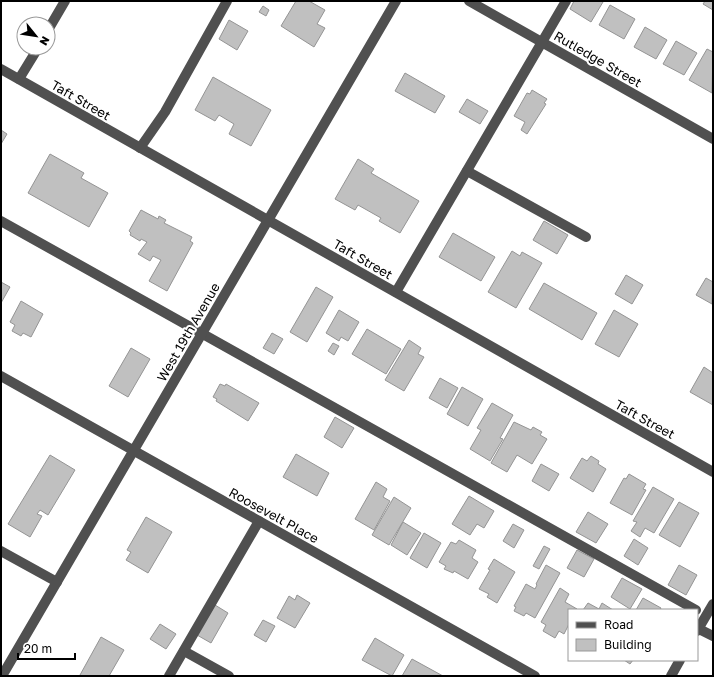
<svg xmlns="http://www.w3.org/2000/svg" width="714" height="677" viewBox="0 0 714 677" font-family="'Golos Text',sans-serif">
<style>
.building{fill:#c0c0c0;stroke:#949494}
.lines{fill:none;stroke-linecap:round;stroke-linejoin:round}
.minor{stroke:#505050;stroke-width:10}
.labels{text-anchor:middle;dominant-baseline:central;stroke-width:4;stroke-linejoin:round;paint-order:stroke}
.street-label{font-size:13px;fill:#000;stroke:#fff}
</style>
<rect width="100%" height="100%" fill="#fff"/>
<!-- building -->
<g class="building">
<polygon points="296,1 309,1 325,10 317,24 325,28 314,47 281,26"/>
<polygon points="574,1 602,1 603,2 591,22 570,9"/>
<polygon points="705,1 713,1 713,10 703,4"/>
<polygon points="610,5 635,19 624,39 599,25"/>
<polygon points="263,6 269,10 266,16 259,12"/>
<polygon points="229,20 248,31 237,50 219,39"/>
<polygon points="645,27 667,40 656,59 634,47"/>
<polygon points="676,41 697,53 684,75 663,64"/>
<polygon points="707,49 713,52 712,93 689,80"/>
<polygon points="405,73 445,96 435,113 395,91"/>
<polygon points="213,77 271,110 251,146 229,134 234,124 219,115 215,121 195,110"/>
<polygon points="532,90 547,99 544,103 546,104 527,134 521,130 525,122 514,116 527,93 530,94"/>
<polygon points="467,99 488,111 480,124 459,112"/>
<polygon points="1,130 7,134 1,144"/>
<polygon points="50,154 84,173 81,178 108,193 89,227 28,193"/>
<polygon points="358,159 374,169 371,173 419,201 400,233 379,221 381,218 358,205 355,210 335,199"/>
<polygon points="141,210 158,219 159,216 166,220 164,223 192,237 190,241 193,243 167,291 149,281 161,260 153,256 150,261 138,254 147,242 141,239 140,241 130,235 131,233 129,231"/>
<polygon points="544,221 568,235 557,254 533,240"/>
<polygon points="453,233 495,257 481,281 439,257"/>
<polygon points="512,251 520,256 522,252 542,263 516,308 488,292"/>
<polygon points="626,275 643,285 632,304 615,294"/>
<polygon points="706,278 713,282 712,304 696,295"/>
<polygon points="1,282 10,287 1,303"/>
<polygon points="544,283 597,313 582,340 529,309"/>
<polygon points="316,287 333,297 307,342 290,332"/>
<polygon points="21,301 43,314 31,337 23,333 21,336 12,331 15,325 10,322"/>
<polygon points="339,310 359,322 348,341 341,337 339,341 326,333"/>
<polygon points="614,310 638,324 619,357 595,344"/>
<polygon points="367,329 401,349 386,374 352,354"/>
<polygon points="272,333 283,339 274,354 263,348"/>
<polygon points="409,340 421,348 418,354 424,357 404,391 385,380"/>
<polygon points="333,343 339,346 334,355 328,351"/>
<polygon points="131,348 150,359 128,397 109,386"/>
<polygon points="704,367 713,373 713,405 690,392"/>
<polygon points="440,378 458,388 447,408 429,398"/>
<polygon points="220,384 225,386 226,384 259,403 248,421 216,401 217,399 213,397"/>
<polygon points="462,387 483,399 468,426 447,414"/>
<polygon points="492,403 513,415 500,438 503,439 490,461 470,449 481,430 477,428"/>
<polygon points="335,417 354,428 342,448 324,437"/>
<polygon points="514,422 531,430 533,427 542,432 540,435 547,439 532,464 517,455 507,472 491,463"/>
<polygon points="296,454 329,473 317,496 283,477"/>
<polygon points="50,455 75,470 48,515 40,510 37,514 42,516 30,537 8,524"/>
<polygon points="591,456 599,461 598,464 606,469 593,492 570,478 582,458 587,461"/>
<polygon points="541,464 559,474 549,491 532,481"/>
<polygon points="629,474 646,484 643,489 646,490 632,515 610,503 624,478 626,479"/>
<polygon points="376,482 387,489 383,497 390,501 374,530 355,519"/>
<polygon points="653,487 674,499 654,533 645,528 640,537 631,531 637,522 633,521"/>
<polygon points="469,496 494,511 484,528 477,524 470,535 452,524"/>
<polygon points="394,497 411,508 389,545 372,535"/>
<polygon points="679,502 699,513 680,547 659,535"/>
<polygon points="588,512 608,524 596,543 576,532"/>
<polygon points="146,517 172,532 148,573 126,560 131,552 127,550"/>
<polygon points="403,522 421,533 407,555 391,545"/>
<polygon points="513,524 524,530 514,548 503,541"/>
<polygon points="424,533 441,543 427,568 410,558"/>
<polygon points="634,539 648,548 638,565 624,556"/>
<polygon points="459,540 476,550 472,558 478,562 468,579 454,571 453,573 444,569 446,566 439,562 451,542 456,544"/>
<polygon points="544,546 550,549 539,569 533,566"/>
<polygon points="577,550 594,559 584,577 567,568"/>
<polygon points="494,559 515,572 497,603 487,597 489,594 479,589 490,570 488,569"/>
<polygon points="546,565 560,573 535,618 526,613 524,616 514,611 516,607 514,606 526,584 535,589 537,585 536,584"/>
<polygon points="679,565 697,575 686,595 668,585"/>
<polygon points="622,578 642,589 630,609 611,597"/>
<polygon points="560,588 569,594 565,602 577,609 569,610 569,624 564,634 559,631 555,638 543,631 546,625 541,622"/>
<polygon points="297,595 310,603 295,628 277,618 289,596 295,600"/>
<polygon points="643,598 661,608 660,610 636,610"/>
<polygon points="588,603 599,609 602,603 613,610 583,610"/>
<polygon points="215,605 228,613 211,643 197,635"/>
<polygon points="263,620 275,626 266,642 254,635"/>
<polygon points="160,624 176,634 166,649 150,639"/>
<polygon points="101,637 124,650 109,676 82,676 80,675"/>
<polygon points="375,638 404,655 392,676 362,660"/>
<polygon points="412,659 443,676 402,676"/>
<polygon points="624,660 633,660 630,664"/>
</g>
<g class="lines">
<!-- minor -->
<g class="minor">
<polyline points="469,1 713,139"/>
<polyline points="48,30 65,1"/>
<polyline points="1,69 713,472"/>
<polyline points="19,79 38,48"/>
<polyline points="140,148 165,112 227,1"/>
<polyline points="467,171 586,237"/>
<polyline points="1,221 696,610"/>
<polyline points="396,292 566,1"/>
<polyline points="1,376 535,676"/>
<polyline points="1,551 57,582"/>
<polyline points="699,629 713,636"/>
<polyline points="697,631 713,604"/>
<polyline points="184,651 229,676"/>
<polyline points="2,676 396,1"/>
<polyline points="169,676 259,521"/>
<polyline points="671,676 680,660"/>
</g>
</g>
<g class="labels">
<!-- street labels -->
<g class="street-label">
<text transform="translate(598 59) rotate(30)">Rutledge Street</text>
<text transform="translate(81 100) rotate(30)">Taft Street</text>
<text transform="translate(363 259) rotate(30)">Taft Street</text>
<text transform="translate(188 332) rotate(-60)">West 19th Avenue</text>
<text transform="translate(645 419) rotate(29)">Taft Street</text>
<text transform="translate(274 515) rotate(29)">Roosevelt Place</text>
</g>
</g>
<!-- border -->
<rect width="714" height="677" fill="none" stroke="#000000" stroke-width="4"/>
<!-- legend -->
<rect x="568" y="609" width="130" height="52" fill="#ffffff" stroke="#999999"/>
<rect x="576" y="622" width="20" height="6" fill="#505050" stroke="#999999"/>
<text x="604" y="629" font-size="12" fill="#000000">Road</text>
<rect x="576" y="639" width="20" height="12" fill="#c0c0c0" stroke="#999999"/>
<text x="604" y="649" font-size="12" fill="#000000">Building</text>
<!-- north arrow -->
<g transform="translate(36 36) rotate(120)"><circle r="19" fill="#ffffff" stroke="#999999"/>
<path d="M0-3L7 15L0 10L-7 15Z" fill="#000000"/>
<text y="-6" font-size="11" font-weight="bold" text-anchor="middle" fill="#000000">N</text>
</g>
<!-- scale -->
<path d="M18 653v6h57v-6" fill="none" stroke="#000000" stroke-width="2"/>
<text x="24" y="653" font-size="12" fill="#000000" stroke="#ffffff" stroke-width="3" paint-order="stroke">20 m</text>
</svg>
